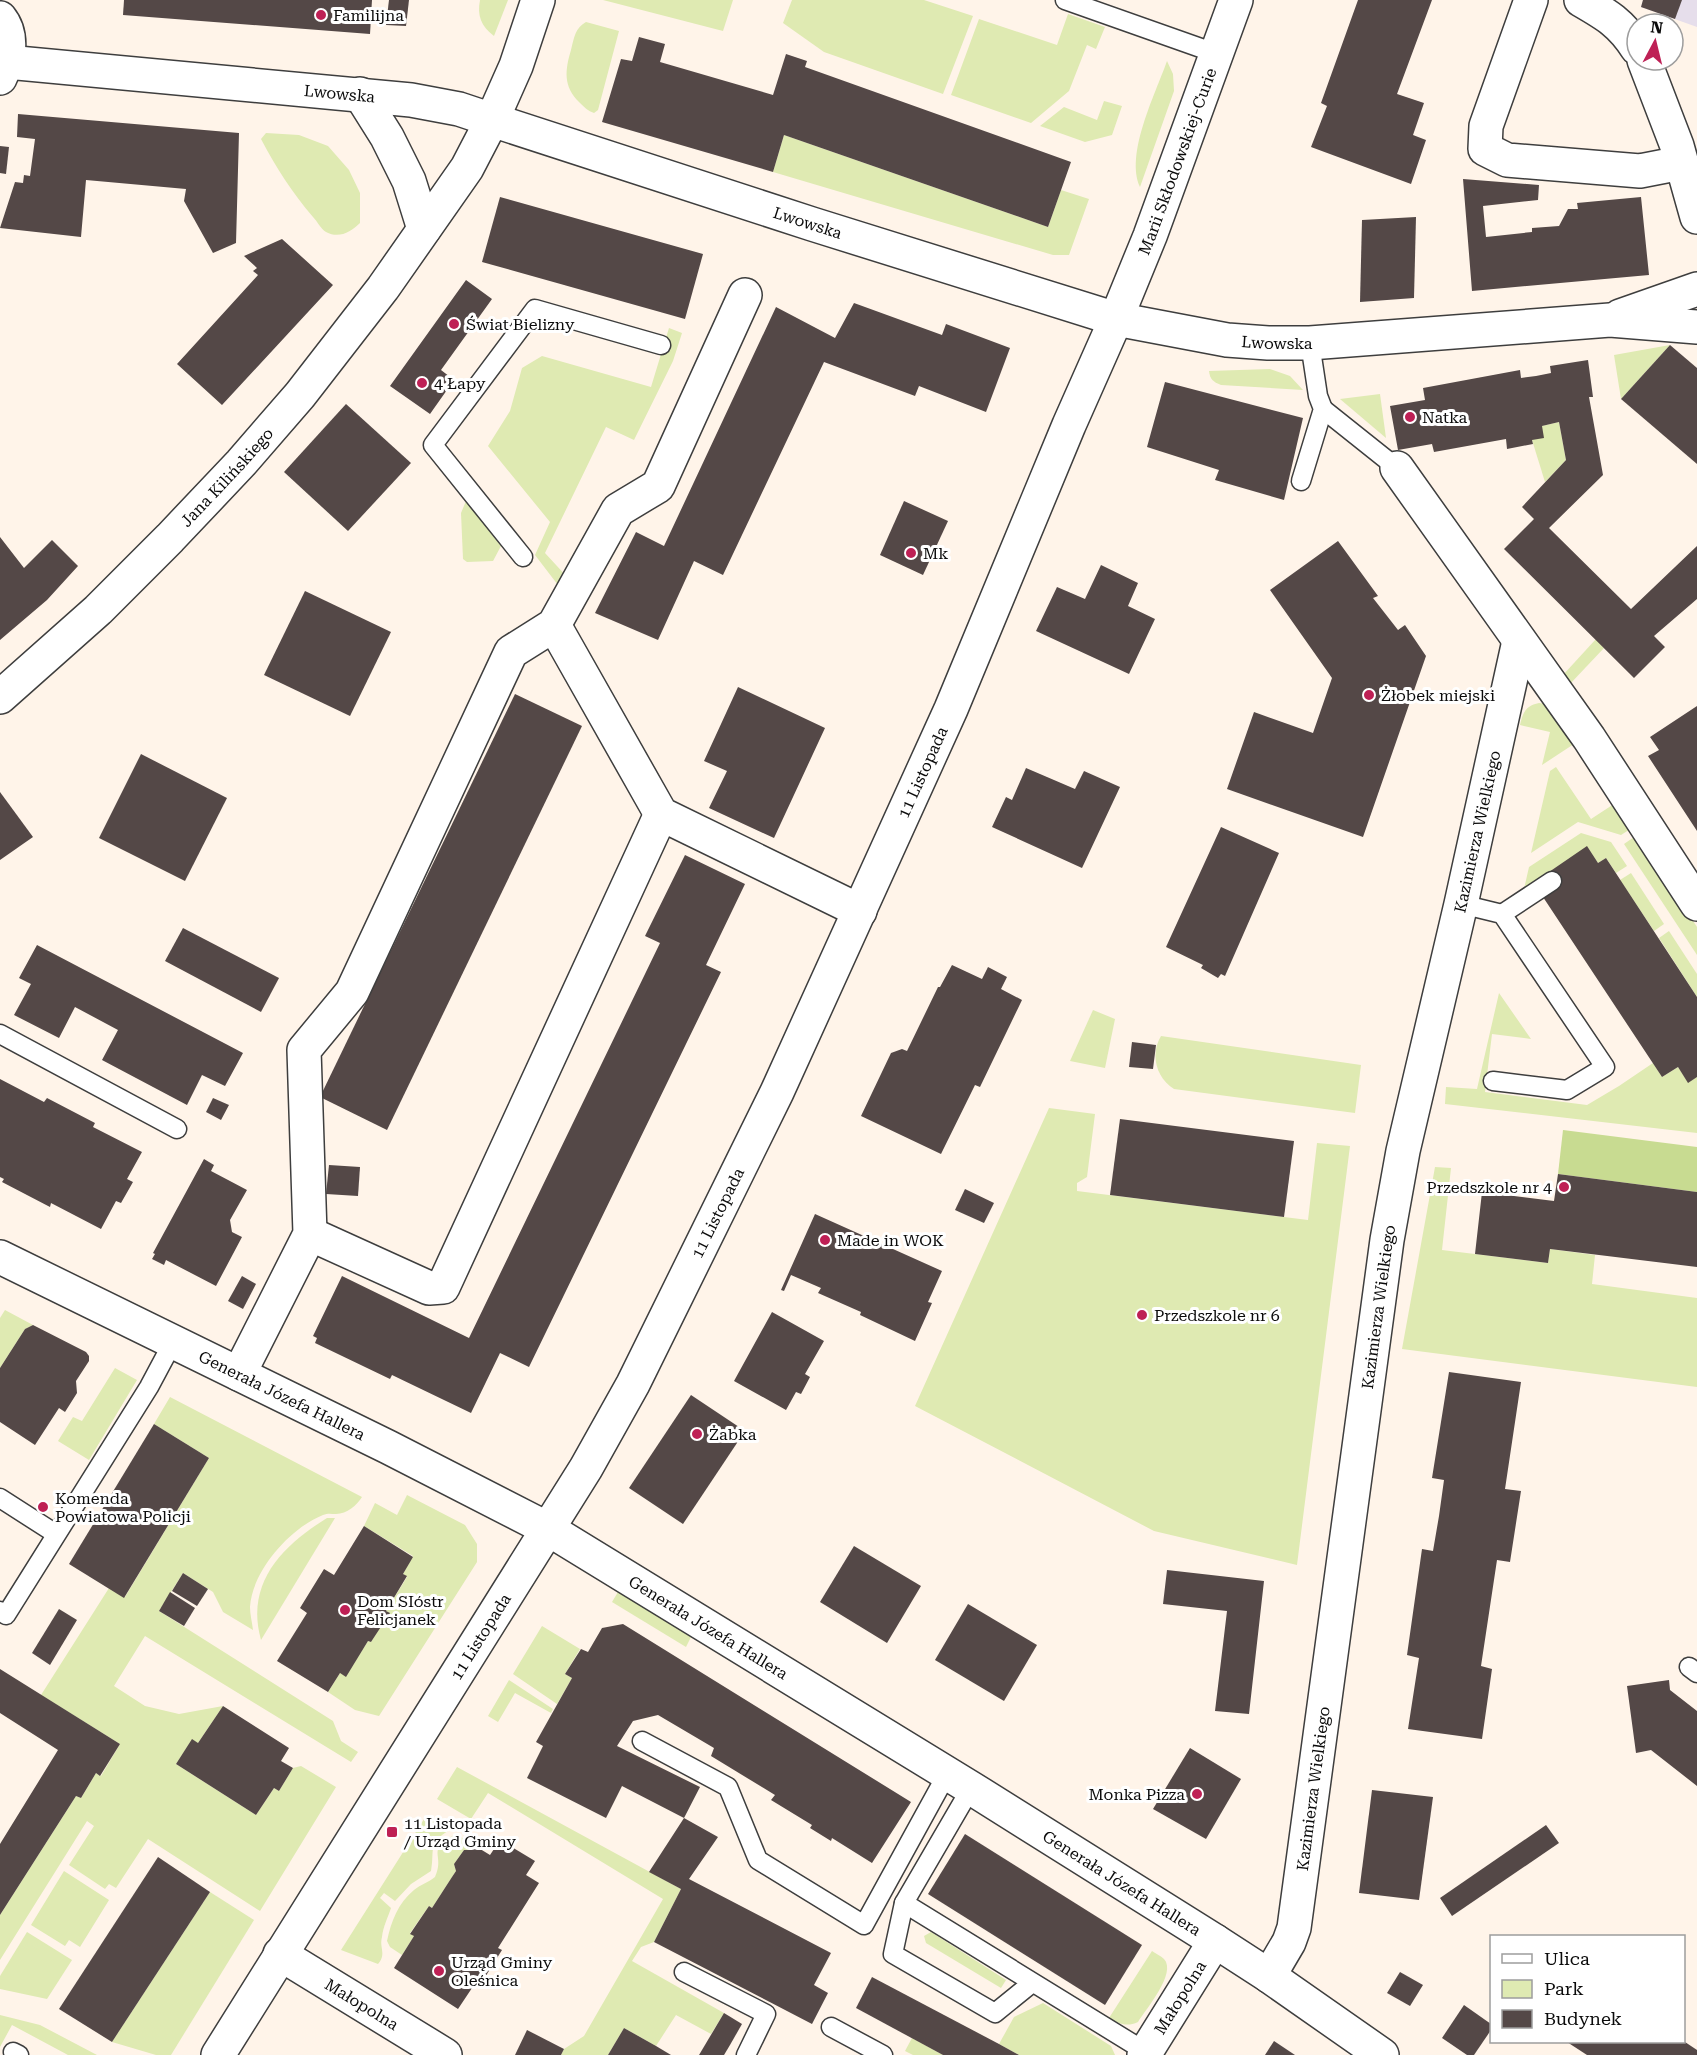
<svg xmlns="http://www.w3.org/2000/svg" width="1697" height="2055" viewBox="0 0 1697 2055" font-family="'Roboto Serif',serif">
<style>
.industrial{fill:#e6deeb}
.green{fill:#dfeab2}
.forest{fill:#c8db91}
.building{fill:#544847}
.lines{fill:none;stroke-linecap:round;stroke-linejoin:round}
.service-casing{stroke:#3e3e3e;stroke-width:21}
.minor-casing{stroke:#3e3e3e;stroke-width:36}
.tertiary-casing{stroke:#3e3e3e;stroke-width:36}
.service{stroke:#fff;stroke-width:18}
.minor{stroke:#fff;stroke-width:33}
.tertiary{stroke:#fff;stroke-width:33}
.poi-dot{fill:#be2055;stroke:#fff;stroke-width:2}
.labels{text-anchor:middle;dominant-baseline:central;stroke-width:6;stroke-linejoin:round;paint-order:stroke}
.poi-label{font-size:16px;fill:#0b0b0b;stroke:#fff;text-anchor:start}
.street-label{font-size:16px;fill:#0b0b0b;stroke:#fff}
</style>
<rect width="100%" height="100%" fill="#fff4e9"/>
<!-- industrial -->
<polygon class="industrial" points="1643,0 1697,0 1697,27 1641,7"/>
<!-- green -->
<g class="green">
<path d="M480 0H508L494 36C481 26 477 16 480 0Z"/>
<polygon points="603,0 733,0 723,31"/>
<polygon points="792,0 924,0 973,16 943,94 824,52 783,23"/>
<polygon points="1068,14 1105,27 1096,49 1087,45 1069,91 1031,123 951,95 979,19 1057,45"/>
<path d="M586 22 619 31 598 110 594 113C588 111 584 107 579 102 563 86 565 70 571 50 574 38 575 28 586 22Z"/>
<path d="M1167 61 1173 74 1174 91 1140 187C1125 154 1155 95 1167 61Z"/>
<polygon points="1104,101 1122,106 1112,135 1085,142 1040,126 1064,107 1097,120"/>
<path d="M266 133 299 135 328 146 349 170 360 193V223C351 232 339 239 326 232 321 229 317 221 313 217 291 191 277 169 261 139Z"/>
<polygon points="784,135 1048,227 1061,190 1089,199 1069,255 1053,255 773,172"/>
<polygon points="669,328 682,333 673,361 634,440 606,427 545,553 568,578 561,589 535,555 550,522 488,446 510,411 522,368 542,356 651,387"/>
<polygon points="1670,345 1621,399 1614,355"/>
<path d="M1270 369 1290 376 1303 390 1221 385C1213 382 1210 379 1209 371Z"/>
<polygon points="1380,394 1386,438 1340,399"/>
<polygon points="1559,422 1566,460 1545,482 1532,440 1542,426"/>
<polygon points="466,501 501,546 493,561 467,562 463,559 461,513"/>
<polygon points="1596,639 1604,648 1569,685 1563,675"/>
<path d="M1539 703 1546 704 1577 742 1542 765 1550 732 1520 725C1523 713 1525 706 1539 703Z"/>
<polygon points="1556,767 1591,819 1617,802 1632,828 1621,835 1578,822 1531,853 1550,771"/>
<polygon points="1581,833 1611,842 1627,866 1616,873 1606,858 1598,863 1587,847 1524,889 1529,867"/>
<polygon points="1637,835 1697,927 1697,955 1624,844"/>
<polygon points="1631,873 1664,924 1654,931 1620,880"/>
<polygon points="1669,931 1697,974 1697,997 1659,938"/>
<polygon points="1499,993 1531,1039 1492,1034 1485,1092 1587,1105 1619,1086 1653,1063 1662,1077 1678,1067 1688,1082 1697,1077 1697,1133 1445,1104 1446,1087 1477,1089"/>
<polygon points="1093,1010 1115,1019 1105,1068 1070,1061"/>
<path d="M1161 1036 1361 1065 1355 1113 1174 1089C1156 1078 1150 1054 1161 1036Z"/>
<polygon points="1049,1108 1095,1114 1087,1177 1077,1183 1077,1191 1308,1220 1317,1143 1350,1146 1297,1565 1154,1531 915,1406"/>
<polygon points="1435,1167 1451,1168 1442,1250 1548,1263 1550,1249 1595,1255 1592,1284 1697,1298 1697,1387 1402,1349"/>
<polygon points="5,1310 33,1325 25,1329 0,1368 0,1318"/>
<polygon points="115,1368 137,1380 89,1460 58,1441 73,1417 82,1421"/>
<path d="M170 1397 362 1497C357 1505 347 1514 336 1514 331 1514 328 1513 323 1515 290 1528 252 1571 250 1607 250 1614 252 1622 253 1630L223 1612 213 1592 183 1573 159 1611 333 1721 341 1741 358 1752 351 1762 145 1636 114 1686 145 1706 179 1714 223 1706 198 1743 192 1740 176 1764 256 1815 274 1788 279 1791 293 1768 301 1766 336 1787 260 1911 148 1839 116 1888 109 1884 105 1889 69 1865 94 1826 87 1821 0 1960V1915L76 1796 81 1798 96 1773 101 1776 120 1744 41 1695 109 1588 125 1597 209 1458 154 1424Z"/>
<polygon points="407,1495 465,1525 477,1544 477,1562 379,1716 355,1710 328,1692 340,1673 346,1676 368,1641 371,1642 389,1613 386,1611 407,1577 403,1574 413,1556 364,1526 375,1503 397,1515"/>
<path d="M327 1518H335L261 1640C245 1583 282 1546 327 1518Z"/>
<polygon points="618,1592 691,1637 686,1647 612,1602"/>
<polygon points="542,1626 580,1649 565,1674 572,1678 557,1704 513,1674"/>
<polygon points="509,1680 553,1709 551,1713 515,1693 498,1722 488,1716"/>
<polygon points="457,1767 681,1889 654,1942 641,1947 632,1961 724,2013 711,2034 676,2015 656,2046 624,2028 608,2055 561,2055 564,2049 584,2036 663,1899 488,1793 471,1819 437,1799"/>
<path d="M426 1816 450 1830C427 1843 435 1849 431 1871L411 1884 395 1901 384 1893 380 1898 391 1908C388 1917 383 1927 382 1937 379 1948 387 1954 378 1964L341 1950Z"/>
<path d="M456 1834 472 1844 469 1850H464L454 1864 456 1871 432 1908 429 1906 410 1933 414 1936 402 1955 390 1947 387 1941C391 1922 398 1903 414 1890 420 1885 429 1882 435 1877 446 1854 424 1851 456 1834Z"/>
<polygon points="64,1871 109,1900 80,1947 69,1940 65,1946 31,1925"/>
<polygon points="210,1892 254,1920 171,2055 156,2055 112,2042"/>
<polygon points="27,1932 72,1960 47,1999 0,1989 0,1976"/>
<polygon points="931,1932 1006,1980 1001,1988 926,1943 924,1936"/>
<path d="M1152 1951C1155 1953 1161 1956 1164 1959 1177 1973 1146 2009 1138 2022 1127 2027 1119 2024 1109 2018Z"/>
<polygon points="1043,2003 1111,2046 1115,2055 1019,2055 999,2044 1014,2017"/>
<polygon points="0,2015 40,2025 97,2055 68,2055 12,2025 0,2047"/>
<polygon points="912,2038 943,2055 913,2055 905,2051"/>
</g>
<!-- forest -->
<polygon class="forest" points="1563,1130 1697,1147 1697,1192 1558,1174"/>
<!-- building -->
<g class="building">
<polygon points="124,0 372,0 370,34 123,15"/>
<polygon points="389,0 409,0 406,26 386,25"/>
<polygon points="1358,0 1432,0 1397,94 1424,103 1413,135 1426,140 1411,184 1311,147 1327,106 1321,103"/>
<polygon points="1643,0 1682,0 1675,19 1641,7"/>
<polygon points="639,37 665,44 660,62 773,95 786,54 807,61 805,67 1071,162 1048,227 784,135 773,172 602,122 621,59 632,61"/>
<polygon points="18,114 239,133 236,243 213,253 184,201 186,189 86,180 81,237 0,228 15,182 23,183 24,175 30,176 35,139 17,137"/>
<polygon points="0,146 9,147 6,174 0,173"/>
<polygon points="1463,179 1539,185 1538,200 1483,206 1486,237 1532,232 1532,228 1559,226 1568,209 1578,209 1577,203 1641,197 1649,275 1472,291"/>
<polygon points="500,197 703,254 685,319 482,262"/>
<polygon points="1416,217 1414,298 1360,302 1362,220"/>
<polygon points="282,239 333,285 222,405 177,364 258,275 253,271 257,268 244,256"/>
<polygon points="466,280 492,299 441,370 454,380 430,414 390,386"/>
<polygon points="854,303 942,335 946,324 1010,348 986,412 919,386 915,396 824,362 723,575 694,561 658,640 595,613 636,532 664,546 776,307 835,338"/>
<polygon points="1670,345 1697,368 1697,464 1621,399"/>
<polygon points="1588,360 1593,397 1589,397 1603,475 1549,528 1631,609 1697,546 1697,599 1654,636 1665,647 1634,678 1504,549 1534,519 1522,507 1566,460 1559,422 1542,426 1544,438 1532,440 1533,444 1507,449 1506,439 1434,452 1432,444 1398,450 1390,406 1425,400 1423,388 1520,370 1521,378 1536,376 1551,373 1550,366"/>
<polygon points="1165,382 1303,418 1284,500 1215,480 1219,470 1147,447"/>
<polygon points="346,404 411,463 348,531 284,472"/>
<polygon points="904,501 948,521 923,575 880,555"/>
<polygon points="0,537 24,568 52,540 78,566 47,600 0,640"/>
<polygon points="1338,541 1378,596 1373,598 1398,630 1405,625 1426,656 1363,837 1227,789 1254,712 1313,733 1332,678 1270,590"/>
<polygon points="1101,565 1138,583 1128,606 1155,619 1129,674 1036,631 1057,587 1085,599"/>
<polygon points="305,591 391,632 350,716 264,675"/>
<polygon points="738,687 825,728 774,838 709,808 727,771 704,761"/>
<polygon points="515,694 582,726 387,1130 320,1097"/>
<polygon points="1697,706 1697,831 1648,756 1659,750 1650,737"/>
<polygon points="141,754 227,798 185,881 99,838"/>
<polygon points="1026,768 1075,789 1084,771 1120,787 1082,868 992,827 1006,797 1012,800"/>
<polygon points="0,792 33,837 0,860"/>
<polygon points="1221,827 1279,853 1225,976 1221,974 1218,978 1201,968 1203,965 1166,947"/>
<polygon points="1587,846 1598,863 1606,858 1697,997 1697,1077 1688,1083 1678,1067 1662,1077 1543,897 1559,887 1549,872"/>
<polygon points="685,855 745,884 706,965 721,972 529,1367 500,1353 471,1413 392,1375 390,1379 315,1343 317,1338 313,1336 342,1276 469,1338 660,943 645,936"/>
<polygon points="183,928 279,978 261,1012 165,961"/>
<polygon points="37,945 243,1053 225,1086 202,1075 187,1105 102,1060 118,1030 75,1007 59,1038 14,1015 31,984 19,978"/>
<polygon points="952,965 982,979 988,967 1007,977 1001,989 1022,1000 980,1087 975,1085 941,1154 861,1116 891,1053 902,1049 907,1051 938,987 940,987"/>
<polygon points="1132,1042 1156,1045 1153,1069 1129,1067"/>
<polygon points="0,1079 44,1102 47,1098 95,1123 93,1127 142,1152 127,1179 133,1182 121,1203 116,1201 101,1229 51,1203 50,1207 2,1182 4,1179 0,1177"/>
<polygon points="213,1098 229,1105 221,1120 206,1112"/>
<polygon points="1120,1119 1294,1141 1284,1217 1110,1195"/>
<polygon points="204,1159 214,1165 211,1171 247,1190 230,1220 232,1232 242,1237 216,1286 166,1260 164,1265 152,1259 155,1254 153,1253"/>
<polygon points="329,1165 360,1167 358,1196 326,1194"/>
<polygon points="1558,1174 1697,1192 1697,1267 1550,1249 1548,1263 1475,1254 1482,1192 1554,1201"/>
<polygon points="965,1189 994,1203 984,1223 955,1210"/>
<polygon points="815,1214 942,1271 928,1302 932,1303 915,1341 860,1315 861,1312 818,1293 821,1288 791,1275 784,1291 781,1290"/>
<polygon points="242,1276 256,1284 243,1309 228,1301"/>
<polygon points="772,1312 824,1341 805,1374 810,1377 801,1394 796,1392 786,1410 734,1381"/>
<polygon points="33,1325 86,1352 89,1356 89,1361 76,1381 77,1393 65,1412 59,1408 35,1445 0,1422 0,1368 25,1329"/>
<polygon points="1449,1372 1521,1382 1505,1489 1521,1491 1510,1562 1497,1560 1481,1666 1492,1669 1482,1739 1408,1729 1419,1658 1407,1655 1422,1549 1433,1551 1439,1516 1444,1480 1432,1478"/>
<polygon points="691,1395 745,1431 683,1524 629,1488"/>
<polygon points="154,1424 209,1458 124,1598 69,1564"/>
<polygon points="364,1526 413,1557 403,1574 407,1576 386,1611 390,1613 371,1642 368,1641 346,1677 340,1673 328,1692 277,1661 307,1613 300,1608 324,1569 334,1575"/>
<polygon points="854,1546 921,1586 887,1643 820,1602"/>
<polygon points="1167,1570 1264,1581 1249,1714 1215,1711 1227,1611 1163,1604"/>
<polygon points="183,1573 208,1589 197,1606 172,1591"/>
<polygon points="170,1592 195,1608 184,1626 159,1611"/>
<polygon points="968,1604 1037,1645 1004,1701 935,1660"/>
<polygon points="59,1609 77,1620 50,1665 32,1653"/>
<polygon points="623,1624 911,1802 872,1863 832,1838 831,1841 810,1828 812,1825 771,1800 775,1795 711,1756 714,1748 658,1715 633,1721 617,1746 700,1787 684,1818 622,1786 606,1818 527,1778 543,1746 536,1742 572,1678 565,1674 581,1649 588,1652 602,1628"/>
<polygon points="0,1669 120,1744 100,1776 96,1773 81,1798 76,1796 0,1915 0,1844 58,1750 0,1713"/>
<polygon points="1669,1680 1670,1690 1697,1711 1697,1786 1651,1750 1636,1753 1627,1686"/>
<polygon points="223,1706 289,1748 281,1761 293,1768 279,1791 274,1788 256,1815 176,1764 192,1739 198,1743"/>
<polygon points="1190,1748 1241,1779 1206,1839 1153,1809"/>
<polygon points="1372,1790 1433,1797 1419,1900 1359,1893"/>
<polygon points="684,1818 718,1837 689,1879 831,1953 814,1985 828,1993 812,2024 654,1942 681,1889 649,1872"/>
<polygon points="1546,1825 1559,1843 1452,1916 1440,1898"/>
<polygon points="965,1834 1142,1945 1105,2005 928,1894"/>
<polygon points="500,1840 535,1861 526,1875 539,1883 498,1948 502,1950 482,1982 478,1979 458,2009 394,1968 414,1936 410,1934 429,1906 432,1908 452,1877 456,1871 454,1864 464,1850 469,1850 472,1844 490,1855"/>
<polygon points="158,1857 210,1892 112,2042 59,2009"/>
<polygon points="1400,1972 1423,1985 1410,2006 1387,1993"/>
<polygon points="872,1977 999,2044 1019,2055 943,2055 856,2008"/>
<polygon points="1464,2005 1491,2024 1491,2030 1474,2055 1467,2055 1442,2038"/>
<polygon points="724,2013 742,2024 730,2045 724,2055 699,2055"/>
<polygon points="624,2028 656,2046 671,2055 608,2055"/>
<polygon points="527,2030 564,2049 561,2055 515,2055"/>
<polygon points="1274,2041 1295,2055 1265,2055"/>
<polygon points="1567,2042 1685,2042 1697,2050 1697,2055 1587,2055"/>
</g>
<g class="lines">
<defs>
<g id="service">
<polyline points="1065,0 1215,53"/>
<polyline points="1323,409 1397,468"/>
<polyline points="1301,481 1323,409 1318,396 1310,343"/>
<polyline points="523,557 433,445 535,309 661,345"/>
<polyline points="1461,904 1502,914 1605,1067 1567,1090 1493,1081"/>
<polyline points="1502,914 1552,881"/>
<polyline points="0,1034 177,1129"/>
<polyline points="0,1498 56,1534"/>
<polyline points="0,1611 6,1615 149,1387 173,1342"/>
<polyline points="1689,1667 1697,1673"/>
<polyline points="642,1741 728,1787 758,1860 864,1925 947,1774"/>
<polyline points="971,1788 904,1903 1146,2052"/>
<polyline points="904,1903 893,1954 995,2013 1032,1983"/>
<polyline points="684,1972 766,2014 746,2055"/>
<polyline points="831,2027 883,2055"/>
<polyline points="13,2052 19,2055"/>
</g>
<g id="minor">
<polyline points="1531,0 1486,126 1485,149 1507,160 1640,171 1681,163"/>
<path d="M1581 0C1607 15 1621 23 1637 48"/>
<path d="M0 18C14 35 9 60 0 78"/>
<polyline points="1644,60 1677,146 1697,217"/>
<path id="s1" d="M7 62 411 100 459 109 492 120"/>
<polyline points="360,94 387,137 409,181 424,229"/>
<polyline points="1397,468 1589,738 1697,904"/>
<polyline points="554,625 661,814 860,911"/>
<polyline points="310,1234 429,1288 443,1287 661,814"/>
<path id="s2" d="M0 1257 388 1447 548 1529 971 1788 1215 1941 1269 1976 1382 2055"/>
<polyline points="239,1374 310,1234 304,1050 352,992 511,652 554,625 618,510 658,486 745,295"/>
<path id="s3" d="M280 1954 445 2055"/>
<path id="s4" d="M1269 1976 1289 1942 1294 1928 1387 1240 1403 1151 1461 904 1519 641"/>
<path id="s5" d="M1144 2055 1215 1941"/>
</g>
<g id="tertiary">
<path id="s6" d="M492 120 812 224 1116 319 1227 340 1268 343H1310L1610 320 1697 327"/>
<polyline points="1620,316 1697,289"/>
<path id="s7" d="M0 697 98 610 170 538 241 463 300 395 383 288 467 168 492 120 516 66 538 0"/>
<path id="s8" d="M218 2055 586 1468 633 1384 777 1092 951 709 1069 425 1116 319 1150 236 1236 0"/>
</g>
</defs>
<!-- service casing -->
<use href="#service" class="service-casing"/>
<!-- minor casing -->
<use href="#minor" class="minor-casing"/>
<!-- tertiary casing -->
<use href="#tertiary" class="tertiary-casing"/>
<!-- service -->
<use href="#service" class="service"/>
<!-- minor -->
<use href="#minor" class="minor"/>
<!-- tertiary -->
<use href="#tertiary" class="tertiary"/>
</g>
<!-- markers -->
<g class="poi-dot">
<circle cx="321" cy="15" r="6"/>
<circle cx="454" cy="324" r="6"/>
<circle cx="422" cy="383" r="6"/>
<circle cx="1410" cy="417" r="6"/>
<circle cx="911" cy="553" r="6"/>
<circle cx="1369" cy="695" r="6"/>
<circle cx="1564" cy="1187" r="6"/>
<circle cx="825" cy="1240" r="6"/>
<circle cx="1142" cy="1315" r="6"/>
<circle cx="697" cy="1434" r="6"/>
<circle cx="43" cy="1507" r="6"/>
<circle cx="345" cy="1610" r="6"/>
<circle cx="1197" cy="1794" r="6"/>
<rect x="386" y="1826" width="12" height="12" rx="3"/>
<circle cx="439" cy="1971" r="6"/>
</g>
<g class="labels">
<!-- poi labels -->
<g class="poi-label">
<text x="333" y="15">Familijna</text>
<text x="466" y="324">Świat Bielizny</text>
<text x="434" y="383">4 Łapy</text>
<text x="1422" y="417">Natka</text>
<text x="923" y="553">Mk</text>
<text x="1381" y="695">Żłobek miejski</text>
<text x="1552" y="1187" text-anchor="end">Przedszkole nr 4</text>
<text x="837" y="1240">Made in WOK</text>
<text x="1154" y="1315">Przedszkole nr 6</text>
<text x="709" y="1434">Żabka</text>
<text x="55" y="1498">Komenda<tspan x="55" dy="18">Powiatowa Policji</tspan></text>
<text x="357" y="1601">Dom SIóstr<tspan x="357" dy="18">Felicjanek</tspan></text>
<text x="1185" y="1794" text-anchor="end">Monka Pizza</text>
<text x="404" y="1823">11 Listopada<tspan x="404" dy="18">/ Urząd Gminy</tspan></text>
<text x="451" y="1962">Urząd Gminy<tspan x="451" dy="18">Oleśnica</tspan></text>
</g>
<!-- street labels -->
<g class="street-label">
<text stroke="none"><textPath href="#s1" startOffset="334">Lwowska</textPath></text>
<text stroke="none"><textPath href="#s8" startOffset="2128">Marii Skłodowskiej-Curie</textPath></text>
<text stroke="none"><textPath href="#s6" startOffset="332">Lwowska</textPath></text>
<text stroke="none"><textPath href="#s6" startOffset="818">Lwowska</textPath></text>
<text stroke="none"><textPath href="#s7" startOffset="316">Jana Kilińskiego</textPath></text>
<text stroke="none"><textPath href="#s8" startOffset="1466">11 Listopada</textPath></text>
<text stroke="none"><textPath href="#s4" startOffset="1167">Kazimierza Wielkiego</textPath></text>
<text stroke="none"><textPath href="#s8" startOffset="980">11 Listopada</textPath></text>
<text stroke="none"><textPath href="#s4" startOffset="681">Kazimierza Wielkiego</textPath></text>
<text stroke="none"><textPath href="#s2" startOffset="314">Generała Józefa Hallera</textPath></text>
<text stroke="none"><textPath href="#s2" startOffset="800">Generała Józefa Hallera</textPath></text>
<text stroke="none"><textPath href="#s8" startOffset="494">11 Listopada</textPath></text>
<text stroke="none"><textPath href="#s4" startOffset="195">Kazimierza Wielkiego</textPath></text>
<text stroke="none"><textPath href="#s2" startOffset="1286">Generała Józefa Hallera</textPath></text>
<text stroke="none"><textPath href="#s5" startOffset="68">Małopolna</textPath></text>
<text stroke="none"><textPath href="#s3" startOffset="96">Małopolna</textPath></text>
</g>
</g>
<!-- legend -->
<rect x="1490" y="1935" width="195" height="108" fill="#ffffff" stroke="#9d9d9d" stroke-width="1.5"/>
<rect x="1502" y="1954" width="30" height="9" fill="#ffffff" stroke="#9d9d9d" stroke-width="1.5"/>
<text x="1544" y="1965" font-size="18" fill="#0b0b0b">Ulica</text>
<rect x="1502" y="1980" width="30" height="18" fill="#dfeab2" stroke="#9d9d9d" stroke-width="1.5"/>
<text x="1544" y="1995" font-size="18" fill="#0b0b0b">Park</text>
<rect x="1502" y="2010" width="30" height="18" fill="#544847" stroke="#9d9d9d" stroke-width="1.5"/>
<text x="1544" y="2025" font-size="18" fill="#0b0b0b">Budynek</text>
<!-- north arrow -->
<g transform="translate(1655 42) rotate(7)"><circle r="28" fill="#ffffff" stroke="#9d9d9d" stroke-width="1.5"/>
<path d="M0-4.5L10 22L0 15L-10 22Z" fill="#be2055"/>
<text y="-9" font-size="16" font-weight="bold" text-anchor="middle" fill="#0b0b0b">N</text>
</g>
</svg>
